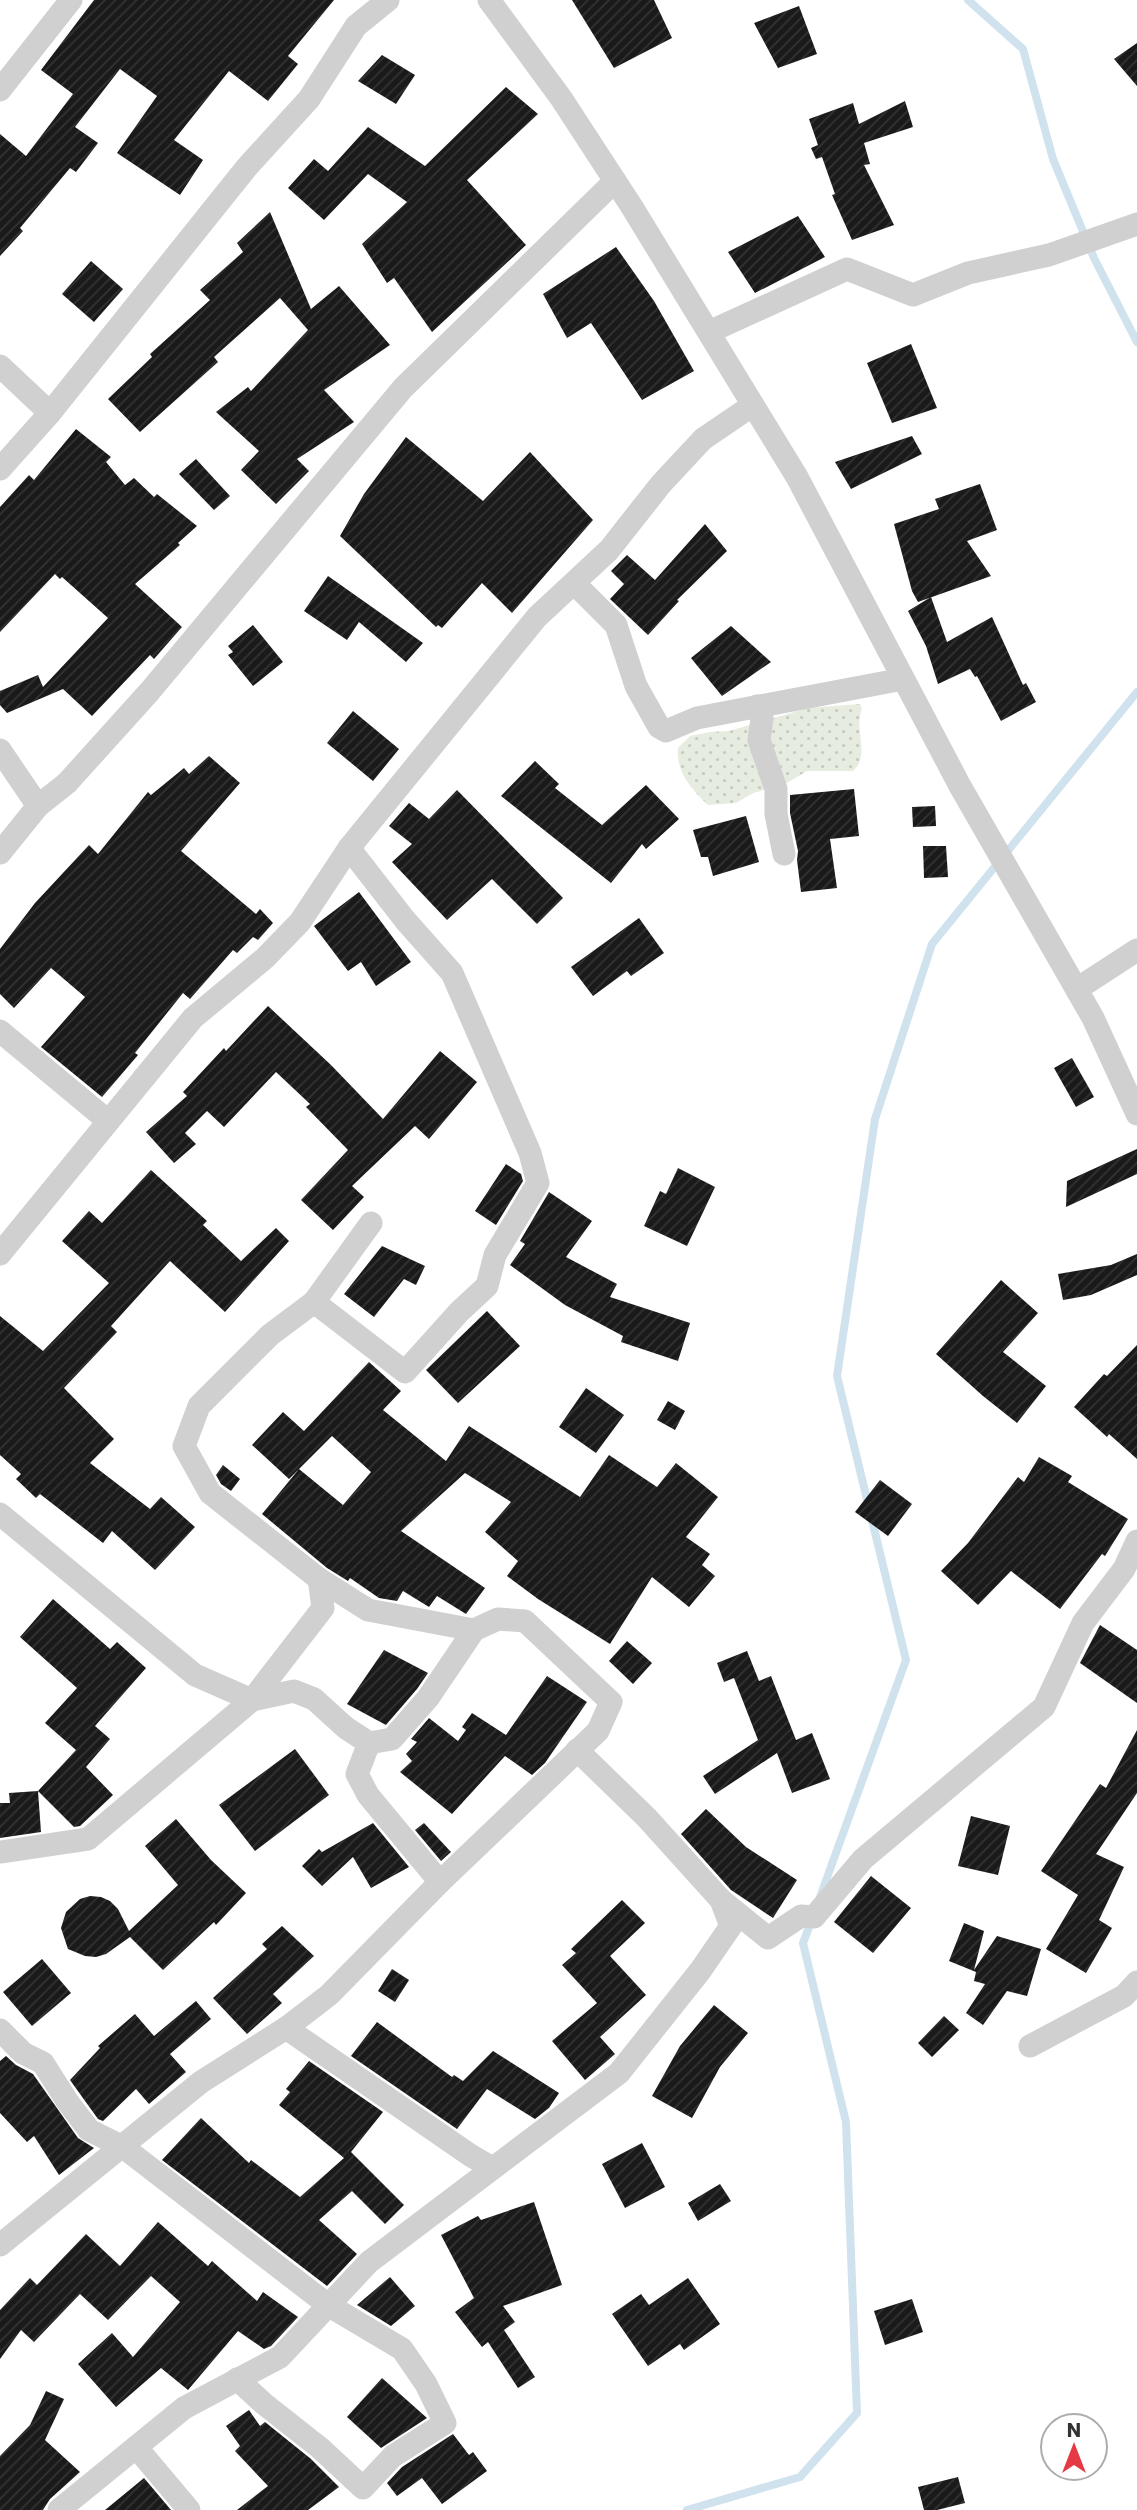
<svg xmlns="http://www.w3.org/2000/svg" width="1137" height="2510" viewBox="0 0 1137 2510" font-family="Poppins,sans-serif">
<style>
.grass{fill:url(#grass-dots)}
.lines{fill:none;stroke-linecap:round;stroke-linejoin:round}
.stream{stroke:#cfe2ee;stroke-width:8}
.building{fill:url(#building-hatch);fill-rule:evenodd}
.minor{stroke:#d0d0d0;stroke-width:23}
</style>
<defs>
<pattern id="grass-dots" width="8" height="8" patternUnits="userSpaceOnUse" patternTransform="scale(1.75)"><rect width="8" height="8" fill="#e6ecdf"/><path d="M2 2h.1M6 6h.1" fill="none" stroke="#c6cbc0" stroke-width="1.8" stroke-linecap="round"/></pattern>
<pattern id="building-hatch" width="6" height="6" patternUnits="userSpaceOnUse" patternTransform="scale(1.75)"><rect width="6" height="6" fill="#1a1a1a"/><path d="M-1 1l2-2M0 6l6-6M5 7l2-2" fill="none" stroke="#333"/></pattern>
</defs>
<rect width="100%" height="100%" fill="#fff"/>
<!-- grass -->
<path class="grass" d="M860 704 862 709C853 729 871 755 853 771H807L785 784 753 793 736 803 708 805C691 789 676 772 678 748L690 736 710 732 729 731 808 708Z"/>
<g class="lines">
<!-- stream -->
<g class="stream">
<polyline points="968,0 1023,49 1053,159 1094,258 1137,342"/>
<polyline points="820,1897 906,1660 837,1376 875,1119 932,944 1137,692"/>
<polyline points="687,2510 800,2477 857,2413 846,2122 803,1943 812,1919"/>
</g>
</g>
<!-- building -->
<g class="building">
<polygon points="94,0 334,0 288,56 298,64 268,101 229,71 174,140 203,160 180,195 117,153 157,96 120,69 75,127 98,143 76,172 70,168 20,228 23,231 0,256 0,134 26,156 73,94 41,70"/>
<polygon points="572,0 654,0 672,38 614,68"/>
<polygon points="799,6 817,54 778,68 754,23"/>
<polygon points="1137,43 1137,86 1114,59"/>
<polygon points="382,55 415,75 396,104 358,81"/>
<polygon points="506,87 538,114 467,180 526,245 432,332 394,278 387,283 362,244 407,202 368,174 324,220 288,188 314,159 328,171 368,127 425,166"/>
<polygon points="905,101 913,127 864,143 870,164 864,165 894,225 852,240 832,195 835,194 822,157 816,159 811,148 818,145 809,119 853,103 859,124"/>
<polygon points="270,212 311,309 339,286 390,345 324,390 354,422 297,459 309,471 276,504 241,470 259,451 216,412 248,387 251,391 308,330 280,298 214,357 218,362 140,432 108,399 152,357 150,354 210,300 200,290 243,252 237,243"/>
<polygon points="798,216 825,257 755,293 728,252"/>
<polygon points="616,247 654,301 694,371 642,400 591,323 567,338 543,294"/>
<polygon points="91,261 123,289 94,322 62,294"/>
<polygon points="911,344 937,408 892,423 867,363"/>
<polygon points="76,429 111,457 106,462 125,485 134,478 154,497 157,494 197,526 178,543 180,545 135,584 182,627 154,659 150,655 92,716 63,689 7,713 0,705 0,691 38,675 43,687 108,618 62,577 60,579 55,574 0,632 0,507 29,475 34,480"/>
<polygon points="912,436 922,454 851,489 835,462"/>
<polygon points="406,437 483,501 530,452 593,520 512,613 482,583 442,628 438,625 436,627 340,536 364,494"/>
<polygon points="196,459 230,496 214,510 179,474"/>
<polygon points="980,484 997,530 967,541 991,576 918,602 912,591 894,524 939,509 935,499"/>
<polygon points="705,524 727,551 677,600 679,601 648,635 610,599 624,584 611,571 627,555 655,580"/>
<polygon points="328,576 423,643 406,662 359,622 347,640 304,611"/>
<polygon points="931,597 947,642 992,617 1023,685 1026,683 1036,702 1001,721 977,676 975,677 970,669 938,684 926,646 908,611"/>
<polygon points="253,625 283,662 253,686 228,655 233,652 228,646"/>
<polygon points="731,626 771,662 722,696 691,658"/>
<polygon points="353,711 399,749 373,781 327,743"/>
<polygon points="209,756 240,783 181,851 256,914 260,909 273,923 258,940 253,937 237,953 233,950 190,999 183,993 135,1053 138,1055 102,1097 41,1047 85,997 51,968 14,1008 0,994 0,949 35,903 89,845 98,854 148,792 151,795 184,768 189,774"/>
<polygon points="535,761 559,784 555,788 602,825 646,785 679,819 646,849 642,844 611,883 501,796"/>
<polygon points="854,789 859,836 830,839 837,888 801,892 797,860 798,851 790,813 790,795"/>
<polygon points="457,790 563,898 537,924 492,879 447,920 392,862 412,844 389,826 409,803 429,819"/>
<polygon points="935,806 936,826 913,827 912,807"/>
<polygon points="746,816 759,862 713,876 708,857 701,857 693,830"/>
<polygon points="923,846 946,846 948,877 924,878"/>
<polygon points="359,892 411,962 376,986 361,962 348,971 314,926"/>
<polygon points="639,918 664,953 631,976 627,971 593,996 571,967"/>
<polygon points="268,1006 331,1065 383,1119 440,1051 477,1082 429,1139 415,1126 352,1186 364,1197 333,1230 301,1200 348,1150 306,1107 310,1104 276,1072 224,1127 207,1111 185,1133 196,1144 174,1163 146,1132 187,1096 183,1092 224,1048 226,1051"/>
<polygon points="1072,1058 1094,1097 1076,1107 1054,1068"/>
<polygon points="1137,1149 1137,1174 1066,1207 1067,1181"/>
<polygon points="506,1164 521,1174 523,1181 496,1225 475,1211"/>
<polygon points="678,1168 715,1187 687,1246 644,1226 660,1191 666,1194"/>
<polygon points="151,1170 207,1221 203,1225 241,1261 276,1228 289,1241 225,1312 170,1261 111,1326 117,1332 64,1388 114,1439 90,1463 150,1509 161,1497 195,1527 155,1570 112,1531 103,1543 40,1494 36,1498 16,1479 21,1474 0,1455 0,1316 43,1351 109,1283 62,1241 89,1211 102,1223"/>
<polygon points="549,1192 592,1221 566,1257 617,1284 610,1297 690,1323 678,1361 621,1342 623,1336 565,1305 510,1265 525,1244 520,1241"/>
<polygon points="382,1246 425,1266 416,1285 404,1279 374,1317 344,1294"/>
<polygon points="1137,1254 1137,1275 1091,1295 1063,1300 1058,1274 1111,1265"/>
<polygon points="1001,1280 1038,1313 1003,1352 1046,1386 1017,1423 983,1396 936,1354"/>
<polygon points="487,1311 520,1346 458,1403 426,1370"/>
<polygon points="1137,1345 1137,1459 1109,1434 1107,1437 1074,1407 1104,1374 1107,1376"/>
<path d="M369 1362 401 1391 383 1410 446 1461 469 1426 580 1497 609 1455 657 1487 676 1463 718 1497 686 1537 710 1554 702 1565 715 1576 689 1607 652 1577 610 1644 538 1599 507 1576 518 1561 485 1532 511 1502 465 1473 401 1531 485 1588 466 1614 437 1596 429 1607 403 1591 397 1601 379 1598 350 1578 348 1581 327 1568 262 1514 299 1469 289 1479 252 1445 283 1412 304 1431ZM332 1436 371 1472 343 1505 299 1469Z"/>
<polygon points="586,1388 624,1415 596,1453 559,1427"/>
<polygon points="668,1401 685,1411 675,1430 657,1420"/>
<polygon points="1039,1457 1072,1476 1068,1482 1128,1519 1105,1556 1102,1554 1060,1609 1011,1571 978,1605 941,1571 968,1543 1018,1477 1024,1482"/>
<polygon points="223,1465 240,1479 231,1491 221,1484 216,1475"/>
<polygon points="880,1480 912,1504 888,1536 855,1512"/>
<polygon points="53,1599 110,1649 117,1642 146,1668 95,1726 110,1739 86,1767 113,1795 80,1826 74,1827 38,1791 76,1750 45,1723 77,1688 20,1637"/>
<polygon points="1100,1625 1137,1650 1137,1703 1080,1663"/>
<polygon points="627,1641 652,1663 633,1684 609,1661"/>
<polygon points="384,1650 428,1673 417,1689 386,1725 347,1704"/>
<polygon points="747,1651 759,1681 771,1676 796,1740 812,1733 830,1779 792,1793 777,1753 715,1794 703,1776 758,1740 734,1678 724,1682 717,1663"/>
<polygon points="547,1676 587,1702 545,1763 532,1775 505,1756 452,1814 400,1772 412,1761 406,1754 417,1742 411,1739 429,1718 458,1741 466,1730 462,1727 472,1713 506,1735"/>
<polygon points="1137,1730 1137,1793 1096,1854 1124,1867 1099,1920 1112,1928 1086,1973 1046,1949 1078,1895 1041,1871 1100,1784 1106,1788"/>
<polygon points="295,1749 329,1795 255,1851 219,1805"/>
<polygon points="38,1791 41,1832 0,1838 0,1803 10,1803 9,1793"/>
<polygon points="706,1809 746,1847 797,1880 773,1918 731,1890 681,1834"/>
<polygon points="971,1816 1010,1826 998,1875 958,1866"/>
<polygon points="176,1819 211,1860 246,1893 216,1925 214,1922 163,1970 130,1937 106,1954 96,1957 85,1956 68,1949 61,1928 66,1912 80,1899 90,1896 101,1897 110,1901 118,1909 129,1931 178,1885 145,1846"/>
<polygon points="373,1823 409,1867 371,1888 353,1857 322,1886 302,1866 319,1849 322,1852"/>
<polygon points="424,1823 451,1852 441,1861 415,1830"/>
<polygon points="871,1876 911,1908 873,1953 834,1922"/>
<polygon points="622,1900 645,1923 610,1956 646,1995 600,2037 615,2054 585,2080 552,2041 597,2003 562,1965 576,1953 571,1949"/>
<polygon points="964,1923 984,1931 974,1970 997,1936 1041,1949 1027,1996 1007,1991 983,2025 966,2013 985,1984 974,1981 976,1972 949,1961"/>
<polygon points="282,1926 314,1956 273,1994 282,2003 247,2034 213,1998 267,1949 262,1944"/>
<polygon points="42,1959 71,1993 32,2026 3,1992"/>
<polygon points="392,1969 409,1980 395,2002 378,1991"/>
<polygon points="196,2001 211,2019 170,2054 186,2072 149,2104 136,2089 103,2121 98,2119 70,2080 100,2048 98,2046 135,2014 154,2036"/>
<polygon points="714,2005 748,2033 720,2067 692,2118 652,2096 680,2046"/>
<polygon points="944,2016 959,2030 932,2057 918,2043"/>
<polygon points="377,2022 452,2077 454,2075 463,2081 493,2051 559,2093 549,2108 535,2119 487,2089 457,2129 351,2056"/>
<polygon points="6,2056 16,2065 33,2074 78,2138 94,2148 59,2175 34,2136 27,2142 0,2113 0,2061"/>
<polygon points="309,2061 383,2112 351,2152 404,2205 385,2224 352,2191 319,2220 357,2254 327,2286 162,2160 201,2118 249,2163 251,2160 300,2197 344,2158 279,2105 290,2092 286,2089"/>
<polygon points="642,2143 665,2187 625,2208 602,2164"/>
<polygon points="720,2184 731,2201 698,2221 688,2203"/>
<polygon points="534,2202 562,2285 503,2306 515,2322 504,2330 535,2377 518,2388 488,2342 482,2347 455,2312 474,2298 441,2235 478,2216 481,2220"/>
<polygon points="158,2222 208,2266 212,2261 257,2301 263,2292 298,2317 271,2346 264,2349 238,2331 188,2390 161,2368 116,2407 78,2364 112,2333 133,2357 180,2302 151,2276 108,2320 80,2294 34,2342 21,2330 0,2359 0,2310 30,2278 37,2285 86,2234 120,2266"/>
<polygon points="390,2277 415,2306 391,2326 357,2305"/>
<polygon points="688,2278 720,2324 684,2350 680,2344 648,2366 612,2314 641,2294 649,2305"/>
<polygon points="912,2299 923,2332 885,2345 874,2311"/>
<polygon points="382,2378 427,2418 381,2448 347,2417"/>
<polygon points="46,2391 64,2399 45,2440 80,2472 50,2499 43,2510 0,2510 0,2456 30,2425"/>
<polygon points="249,2410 260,2426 265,2422 311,2459 339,2487 308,2510 237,2510 268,2486 235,2451 240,2446 226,2426"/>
<polygon points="453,2434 469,2455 473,2452 487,2471 442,2504 422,2478 397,2496 387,2483 402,2467"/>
<polygon points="958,2477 965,2503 937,2510 924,2510 918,2487"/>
<polygon points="144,2478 171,2510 105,2510"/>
</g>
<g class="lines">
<!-- minor -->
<g class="minor">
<polyline points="489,0 561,98 632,207 797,477 960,786 1093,1018 1137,1114"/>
<polyline points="0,90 71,0"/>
<polyline points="709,332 847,269 913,295 968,273 1049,255 1137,224"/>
<polyline points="0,366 50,413"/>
<polyline points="0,469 50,413 247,167 309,99 356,26 388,0"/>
<polyline points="574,583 616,625 636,686 659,727 666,731 697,718 903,679"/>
<polyline points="757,706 762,718 759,740 776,789 776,814 784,854"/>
<polyline points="0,750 38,806"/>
<polyline points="349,848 405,920 452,973 530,1153 538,1183 495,1255 487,1286 459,1312 405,1372 314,1302 270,1335 199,1406 184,1446 210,1493 319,1579 368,1610 474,1630"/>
<polyline points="0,853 38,806 67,783 150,691 403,388 615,181"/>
<polyline points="1077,989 1137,950"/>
<polyline points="0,1031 108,1121"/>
<polyline points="0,1254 193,1018 265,958 300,922 349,848 537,617 609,550 661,484 703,439 753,405"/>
<polyline points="314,1302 371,1223"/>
<polyline points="0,1514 195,1675 252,1700 294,1691 314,1699 346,1728 369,1743 392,1739 428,1698 474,1630 498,1619 525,1621 611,1702 598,1731 440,1882 329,1995 286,2028 201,2082 0,2245"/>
<polyline points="369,1743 357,1774 368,1795 440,1882"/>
<polyline points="0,1852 88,1839 252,1700 323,1608 319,1579"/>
<polyline points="721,1900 768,1938 801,1916 814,1917 863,1859 1044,1707 1083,1623 1124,1569 1137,1541"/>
<polyline points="286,2028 470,2155 492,2168"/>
<polyline points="0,2030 23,2053 43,2063 67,2101 89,2130 123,2147 328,2305 402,2349 426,2384 445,2423 393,2456 363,2488 320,2448 263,2403 237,2379"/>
<polyline points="1030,2046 1124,1996 1137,1982"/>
<polyline points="136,2447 189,2510"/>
<polyline points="59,2510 184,2408 280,2357 369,2262 619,2073 700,1971 731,1926 721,1900 647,1818 577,1750"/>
</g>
</g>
<!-- north arrow -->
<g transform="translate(1074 2447)"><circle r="33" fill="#ffffff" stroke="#adadad" stroke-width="2"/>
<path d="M0-5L12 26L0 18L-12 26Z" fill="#e63946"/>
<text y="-10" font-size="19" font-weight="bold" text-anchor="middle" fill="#333333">N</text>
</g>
</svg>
